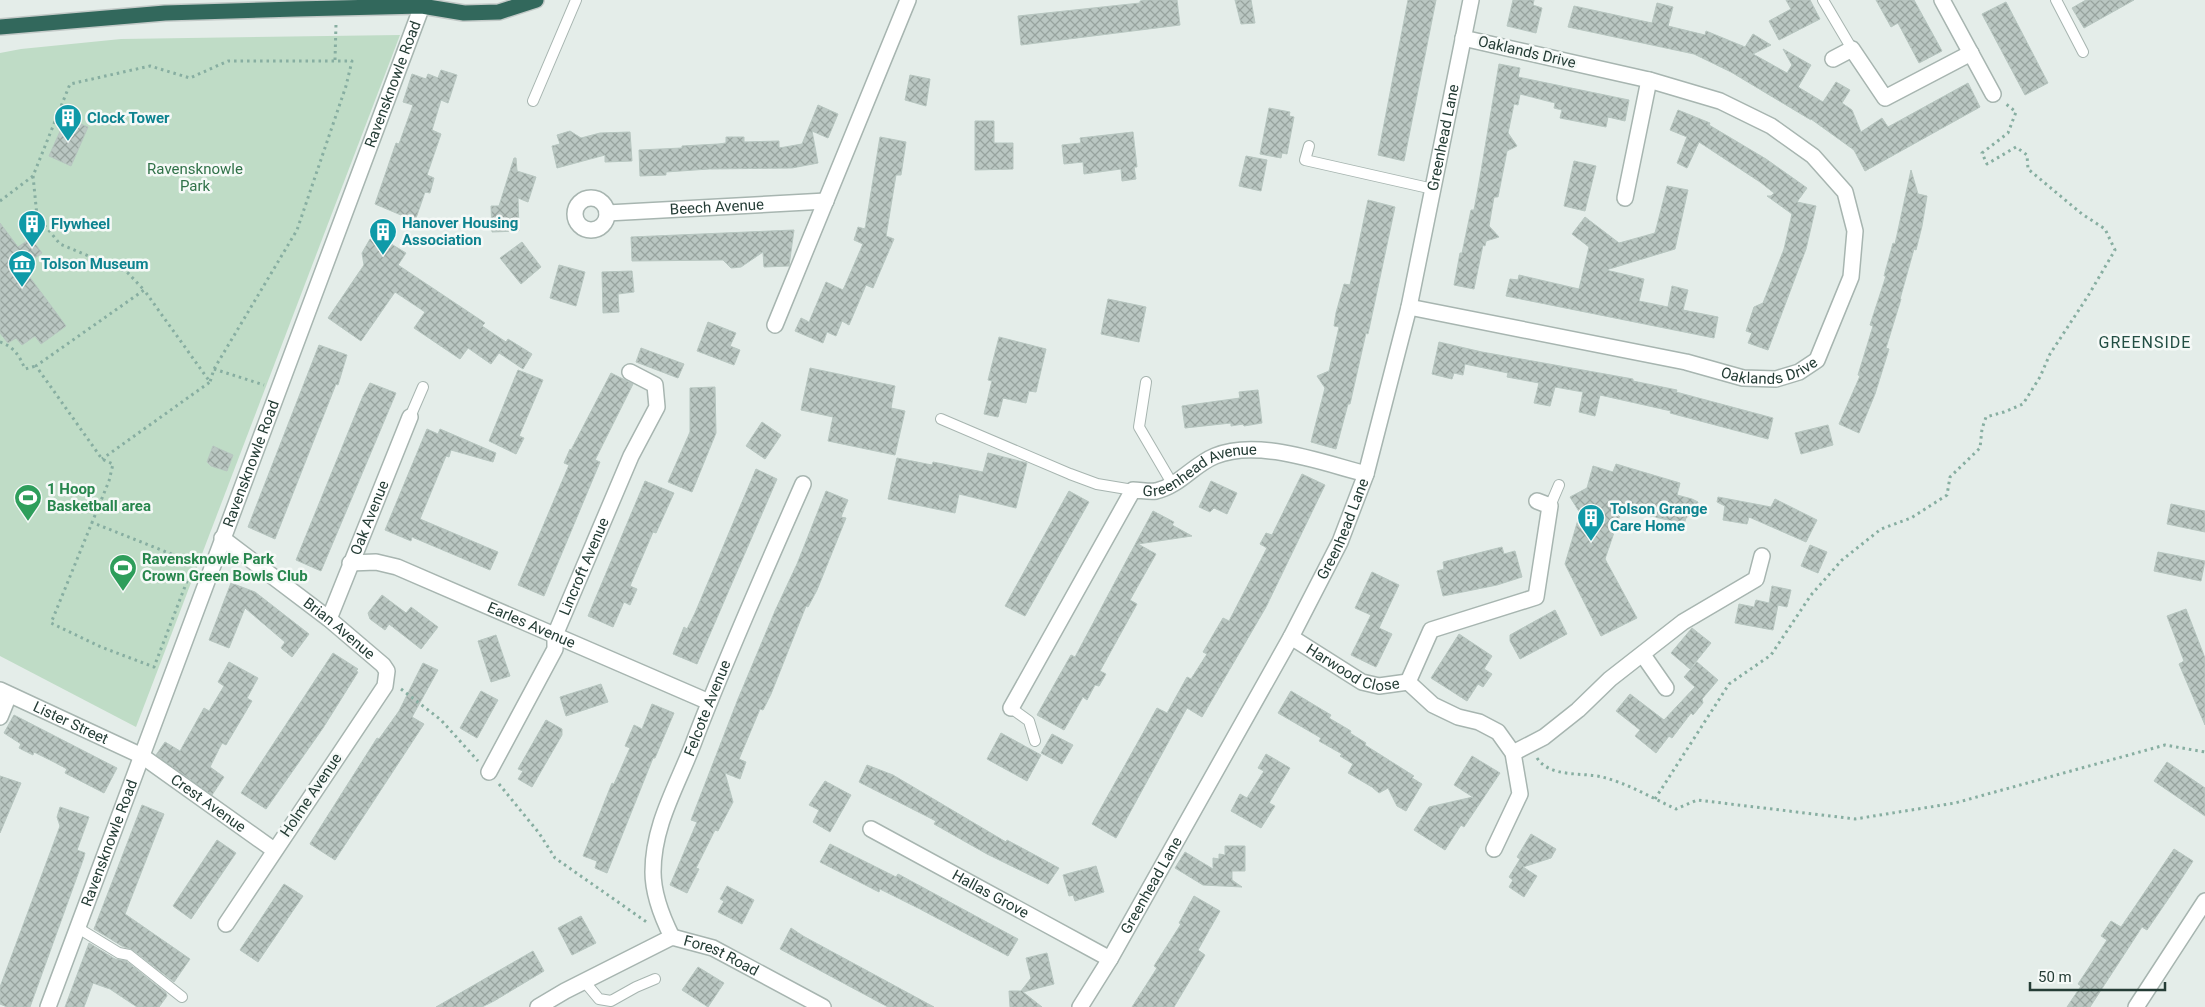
<svg xmlns="http://www.w3.org/2000/svg" width="2205" height="1007" viewBox="0 0 2205 1007" font-family="Roboto,sans-serif">
<style>
.green{fill:#bfdcc6}
.building{fill:url(#building-cross-hatch);stroke:#b7c6c0}
.lines{fill:none;stroke-linecap:round;stroke-linejoin:round}
.lane-casing{stroke:#a7b5b0;stroke-width:12}
.street-casing{stroke:#a7b5b0;stroke-width:18}
.highway-casing{stroke:#c2c9c7;stroke-width:18}
.path{stroke:#87aea1;stroke-width:3;stroke-dasharray:2.5 4;stroke-linecap:butt}
.lane{stroke:#fff;stroke-width:10}
.street{stroke:#fff;stroke-width:15}
.highway{stroke:#32685c;stroke-width:15}
.labels{text-anchor:middle;dominant-baseline:central;stroke-width:5;stroke-linejoin:round;paint-order:stroke}
.street-label{font-size:15px;fill:#253d36;stroke:#f5f9f7}
.culture-label{font-size:15px;font-weight:bold;fill:#0d838f;stroke:#f5f9f7;text-anchor:start}
.park-label{font-size:15px;fill:#317249;stroke:#f5f9f7}
.leisure-label{font-size:15px;font-weight:bold;fill:#27864d;stroke:#f5f9f7;text-anchor:start}
.neighbourhood-label{font-size:16px;letter-spacing:1px;fill:#224e43;stroke:#f5f9f7}
</style>
<defs>
<pattern id="building-cross-hatch" width="8" height="8" patternUnits="userSpaceOnUse" patternTransform="scale(1.25)"><rect width="8" height="8" fill="#bac7c2"/><path d="M0 0l8 8M0 8l8-8" fill="none" stroke="#97a39e"/></pattern>
</defs>
<rect width="100%" height="100%" fill="#e4ede9"/>
<!-- green -->
<polygon class="green" points="400,35 136,727 0,656 0,53 21,49 121,39"/>
<!-- building -->
<g class="building">
<polygon points="1148,0 1177,0 1180,25 1021,45 1018,16 1140,3 1140,1"/>
<polygon points="1235,0 1251,0 1255,23 1241,24"/>
<polygon points="1408,0 1436,0 1404,161 1378,155"/>
<polygon points="1513,0 1534,0 1533,5 1542,8 1536,33 1507,26"/>
<polygon points="1786,0 1810,0 1820,19 1779,40 1769,21 1791,9"/>
<polygon points="1876,0 1914,0 1942,51 1919,63 1898,23 1891,27"/>
<polygon points="2086,0 2134,0 2084,28 2072,8"/>
<polygon points="2006,2 2048,83 2025,95 1982,14"/>
<polygon points="1657,3 1673,7 1668,26 1705,35 1706,31 1745,47 1753,34 1771,45 1753,54 1787,73 1792,65 1783,49 1811,65 1798,87 1823,102 1836,82 1850,90 1842,103 1852,110 1861,132 1882,118 1888,127 1968,83 1980,107 1865,171 1854,150 1811,119 1811,120 1731,72 1694,54 1568,27 1574,6 1652,23"/>
<polygon points="1499,64 1520,68 1518,77 1629,100 1625,121 1608,117 1606,127 1560,118 1562,110 1554,108 1555,103 1520,94 1518,105 1514,104 1508,133 1517,146 1507,151 1498,197 1494,197 1489,226 1499,237 1486,241 1485,246 1483,245 1474,289 1454,285 1460,253 1462,253 1471,210 1474,210 1480,177"/>
<polygon points="441,70 457,75 448,103 441,100 432,130 441,134 427,175 434,178 430,193 425,192 415,221 375,204 396,143 399,144 413,105 403,102 412,74 426,79 428,74 438,78"/>
<polygon points="910,75 930,79 926,106 905,100"/>
<polygon points="818,105 838,114 828,138 812,131 818,163 792,168 709,169 666,172 666,175 640,176 639,150 682,148 682,146 718,144 726,143 726,137 744,137 744,142 779,141 779,148 802,144"/>
<polygon points="1269,108 1290,112 1289,116 1294,117 1287,154 1282,153 1281,158 1260,154"/>
<polygon points="1678,110 1710,123 1709,125 1766,159 1807,188 1797,202 1816,206 1806,249 1768,350 1748,343 1752,333 1746,331 1754,307 1763,303 1784,249 1792,214 1767,196 1771,196 1774,193 1760,182 1699,142 1687,168 1677,163 1687,137 1670,130"/>
<polygon points="66,118 88,127 71,166 49,156"/>
<polygon points="975,121 994,121 994,143 1013,143 1013,169 975,170"/>
<polygon points="570,131 581,138 600,133 630,132 632,161 605,162 605,155 557,168 552,146 560,144 557,135"/>
<polygon points="1133,132 1137,167 1134,167 1136,179 1122,181 1121,169 1084,174 1083,162 1064,164 1062,145 1081,143 1080,138"/>
<polygon points="880,137 906,142 901,175 896,175 886,236 894,239 873,288 866,285 849,325 842,321 836,336 827,332 823,343 795,331 801,318 809,322 826,282 843,290 863,244 854,240 858,227 865,229"/>
<polygon points="1246,156 1267,160 1261,191 1239,186"/>
<polygon points="514,158 516,158 517,171 536,177 528,202 518,198 519,231 492,232 491,206 499,206"/>
<polygon points="1574,161 1596,166 1585,211 1564,206"/>
<polygon points="1911,170 1918,194 1927,196 1922,226 1916,250 1914,249 1900,299 1901,299 1886,348 1889,349 1875,394 1859,433 1839,424 1860,376 1858,375 1873,326 1870,325 1886,276 1884,276 1893,243 1895,244"/>
<polygon points="1667,186 1688,190 1675,249 1606,270 1644,279 1639,301 1668,307 1672,286 1688,290 1683,310 1718,317 1714,338 1506,296 1510,279 1518,280 1519,275 1579,289 1589,247 1572,234 1585,217 1619,243 1655,233"/>
<polygon points="1368,200 1395,207 1368,334 1366,333 1350,404 1348,404 1336,449 1311,442 1325,388 1317,376 1329,371 1339,327 1334,326 1336,313 1344,284 1350,285"/>
<polygon points="0,223 18,247 31,238 42,253 29,262 32,267 26,272 66,326 41,344 35,336 22,345 16,338 8,343 0,333"/>
<polygon points="794,230 789,266 764,267 763,252 741,267 731,268 723,260 632,261 631,237"/>
<polygon points="370,239 383,239 406,253 398,265 485,323 482,326 506,342 508,339 532,354 523,369 499,353 501,350 491,364 468,348 460,359 414,328 425,312 395,292 361,341 328,318 364,265 362,253"/>
<polygon points="522,242 541,267 521,284 500,258"/>
<polygon points="559,265 585,272 576,306 550,298"/>
<polygon points="632,271 634,292 618,294 619,312 603,313 602,272"/>
<polygon points="1108,299 1146,307 1139,342 1101,334"/>
<polygon points="708,322 736,333 730,346 740,350 734,365 697,351"/>
<polygon points="999,337 1046,349 1036,392 1029,391 1026,403 1003,398 998,417 984,414 992,381 988,380"/>
<polygon points="1439,342 1482,352 1633,379 1633,381 1677,390 1676,392 1773,418 1768,439 1670,413 1671,411 1600,395 1595,416 1579,412 1583,392 1555,387 1550,406 1534,403 1539,383 1507,377 1508,373 1465,364 1463,375 1454,373 1452,379 1432,374"/>
<polygon points="319,345 347,355 338,385 336,384 275,539 248,527"/>
<polygon points="641,348 684,364 678,378 636,362"/>
<polygon points="810,368 895,386 891,408 905,411 895,455 828,441 833,417 801,410"/>
<polygon points="518,370 543,380 519,436 524,438 516,454 489,441"/>
<polygon points="611,373 633,384 595,460 600,462 544,596 518,585 569,465 564,463 570,449 571,450"/>
<polygon points="370,383 396,393 321,571 296,560 363,396"/>
<polygon points="715,387 716,433 692,492 668,482 690,432 690,388"/>
<polygon points="1258,390 1262,423 1244,426 1243,424 1231,426 1231,423 1185,428 1182,406 1240,398 1239,392"/>
<polygon points="762,422 781,435 765,459 746,446"/>
<polygon points="1828,425 1833,445 1801,454 1795,433"/>
<polygon points="427,429 438,434 440,429 496,453 493,462 451,450 449,457 446,456 420,519 498,552 490,570 412,537 411,541 385,530"/>
<polygon points="213,446 233,455 227,471 211,466 207,462"/>
<polygon points="988,453 1027,463 1016,508 959,494 955,513 888,499 897,458 932,465 933,462 983,472"/>
<polygon points="1616,464 1680,483 1677,495 1692,499 1698,502 1696,510 1686,518 1684,524 1622,509 1605,559 1637,618 1601,636 1565,564 1580,513 1570,497 1587,488 1593,466 1613,472"/>
<polygon points="756,469 777,479 697,664 673,654 684,627 687,629 695,613"/>
<polygon points="1302,474 1325,485 1266,607 1202,717 1187,708 1116,838 1092,824 1157,708 1167,713 1187,677 1191,679 1207,654 1203,652 1223,618 1229,621 1267,548 1260,544 1266,533 1272,535"/>
<polygon points="645,481 674,493 656,533 653,532 630,586 637,589 630,605 624,602 613,627 588,616"/>
<polygon points="1211,481 1237,493 1227,514 1214,508 1210,512 1199,507"/>
<polygon points="826,491 848,500 841,517 846,518 817,590 808,607 806,606 771,694 763,710 760,709 739,759 746,762 740,779 725,773 733,802 718,831 715,830 696,868 699,869 687,893 670,885 697,822 691,820 738,699 775,611 797,564"/>
<polygon points="1069,491 1089,502 1025,616 1005,606"/>
<polygon points="1718,497 1771,507 1775,499 1817,520 1806,542 1749,517 1747,524 1723,520 1725,506 1717,502"/>
<polygon points="2171,504 2205,511 2205,532 2167,524"/>
<polygon points="1153,511 1174,522 1172,525 1192,536 1138,544 1156,554 1130,600 1137,604 1100,671 1106,674 1099,686 1095,685 1087,700 1083,697 1064,730 1037,715 1071,655 1075,657"/>
<polygon points="1810,545 1827,552 1818,573 1801,566"/>
<polygon points="1502,547 1504,554 1515,551 1522,577 1497,585 1443,596 1437,571 1444,569 1443,562"/>
<polygon points="2158,552 2205,561 2201,581 2154,571"/>
<polygon points="1372,572 1399,585 1379,628 1392,634 1376,667 1351,655 1371,615 1355,608"/>
<polygon points="231,583 255,592 309,634 292,657 281,648 285,642 245,608 229,648 209,640"/>
<polygon points="1772,586 1791,590 1787,607 1778,605 1773,630 1735,623 1739,604 1754,607 1756,600 1769,603"/>
<polygon points="382,595 406,613 411,607 438,627 421,649 389,624 385,630 370,619 368,613"/>
<polygon points="2186,609 2205,658 2205,725 2179,664 2184,661 2167,616"/>
<polygon points="1555,610 1567,634 1520,659 1510,641 1510,635"/>
<polygon points="1692,628 1711,643 1690,669 1671,653"/>
<polygon points="1459,634 1492,656 1484,669 1492,674 1483,687 1478,684 1467,701 1431,678"/>
<polygon points="496,635 510,676 491,682 478,641"/>
<polygon points="333,653 358,669 356,671 358,672 323,728 266,809 241,793"/>
<polygon points="229,662 258,678 247,698 252,701 226,745 222,743 210,767 224,777 212,795 156,755 165,742 180,751 204,708 209,711 224,686 218,682"/>
<polygon points="1697,662 1718,680 1702,699 1703,703 1693,715 1691,713 1672,738 1669,736 1656,753 1635,736 1640,730 1616,711 1630,694 1664,720 1695,687 1684,677"/>
<polygon points="423,663 438,670 412,717 424,724 335,860 310,844 311,842 377,738 379,739 399,711"/>
<polygon points="601,684 608,702 566,716 560,697"/>
<polygon points="481,691 498,700 477,738 460,728"/>
<polygon points="1291,691 1331,715 1329,718 1351,731 1350,733 1366,743 1365,745 1414,776 1412,778 1422,784 1406,811 1397,806 1388,788 1379,793 1372,787 1348,773 1353,764 1340,756 1342,754 1319,741 1321,738 1278,713"/>
<polygon points="652,704 674,713 655,758 653,758 607,873 595,868 597,861 583,856 612,783 614,784 630,748 625,746 634,725 642,729"/>
<polygon points="14,715 117,768 104,793 65,773 67,769 54,762 34,752 33,755 19,748 21,744 4,733"/>
<polygon points="546,720 562,729 562,735 532,787 518,779 523,771 518,769"/>
<polygon points="1001,733 1041,755 1027,781 987,759"/>
<polygon points="1052,734 1073,745 1062,764 1041,753"/>
<polygon points="1266,754 1290,768 1269,803 1275,806 1261,828 1231,811 1240,794 1247,798 1264,771 1258,768"/>
<polygon points="1472,756 1500,773 1464,827 1461,825 1445,850 1414,830 1429,807 1473,797 1454,785"/>
<polygon points="2167,762 2205,788 2205,816 2154,781"/>
<polygon points="867,765 893,775 1006,842 1007,840 1059,868 1048,884 987,854 934,824 936,821 859,782"/>
<polygon points="0,776 21,783 0,833"/>
<polygon points="825,781 851,795 830,832 813,822 819,810 809,805"/>
<polygon points="142,805 164,814 125,914 190,959 174,982 133,950 122,946 94,929"/>
<polygon points="60,807 89,817 77,850 85,853 83,860 30,1007 7,1007 0,1004 0,987 60,826 57,817"/>
<polygon points="1531,834 1556,849 1551,858 1523,867 1537,876 1524,897 1509,887 1513,880 1509,877 1520,859 1517,857"/>
<polygon points="217,840 236,853 191,919 173,906"/>
<polygon points="830,844 896,877 898,874 1018,939 1008,956 920,909 880,889 879,892 820,862"/>
<polygon points="1225,846 1245,846 1245,871 1232,871 1232,880 1242,887 1203,885 1175,868 1185,852 1213,869 1213,858 1219,859 1219,854 1225,855"/>
<polygon points="2174,849 2193,861 2173,892 2147,930 2142,927 2090,1007 2067,1007 2081,986 2078,984 2107,940 2101,936 2111,921 2121,927"/>
<polygon points="1096,866 1104,892 1075,901 1073,895 1069,896 1063,875"/>
<polygon points="284,884 303,896 258,962 240,950"/>
<polygon points="727,886 754,900 742,924 718,912 724,901 720,899"/>
<polygon points="1194,896 1220,911 1198,950 1205,955 1174,1007 1132,1007 1157,968 1154,966 1181,924 1179,923"/>
<polygon points="581,916 596,943 572,955 558,928"/>
<polygon points="791,928 803,936 934,1007 888,1007 780,949"/>
<polygon points="89,943 115,959 126,961 166,993 167,996 159,1007 137,1007 110,989 93,983 84,1007 65,1007"/>
<polygon points="533,951 544,971 494,1001 482,1007 436,1007"/>
<polygon points="1047,953 1054,984 1023,992 1042,1007 1010,1007 1009,991 1021,991 1031,978 1026,958"/>
<polygon points="698,967 724,983 708,1007 682,990"/>
</g>
<g class="lines">
<defs>
<g id="lane">
<polyline points="1823,0 1852,49"/>
<polyline points="2056,0 2083,52"/>
<polyline points="533,101 576,0"/>
<polyline points="1309,146 1305,160 1433,189"/>
<polyline points="1146,382 1139,427 1173,485"/>
<polyline points="410,417 423,387"/>
<polyline points="941,419 1070,474 1097,484 1133,490"/>
<polyline points="1550,506 1559,485"/>
<polyline points="1011,708 1029,721 1035,741"/>
<polyline points="78,928 119,953 129,955 182,997"/>
<polyline points="584,981 599,999 611,1001 636,987 655,979"/>
</g>
<g id="street">
<polyline points="1942,0 1993,94"/>
<polyline points="1833,59 1852,49 1885,98 1971,53"/>
<circle cx="591" cy="214" r="16"/>
<polyline points="1625,198 1649,80"/>
<path id="s1" d="M607 213 826 201"/>
<path id="s2" d="M1409 307 1686 362 1743 378 1776 379 1799 372 1817 360 1851 277 1855 231 1845 192 1813 156 1771 126 1720 101 1649 80 1463 38"/>
<polyline points="775,325 908,0"/>
<path id="s3" d="M222 538 329 619 383 665 387 671 385 686 226 924"/>
<path id="s4" d="M350 563 376 562 397 567 709 702"/>
<path id="s5" d="M329 619 410 417"/>
<path id="s6" d="M1291 637 1362 682 1379 686 1408 682 1433 705 1458 717 1479 722 1498 732 1513 753 1520 794 1494 849"/>
<polyline points="1643,655 1666,688"/>
<polyline points="1408,682 1431,630 1536,597 1550,506 1537,501"/>
<path id="s7" d="M0 690 142 756 274 850"/>
<path id="s8" d="M1011 708 1133 490C1140 490 1149 492 1156 491 1179 486 1193 465 1215 456 1258 438 1323 463 1366 474"/>
<polyline points="0,717 9,695"/>
<polyline points="1513,753 1544,737 1578,710 1610,679 1683,622 1756,579 1762,556"/>
<path id="s9" d="M489 772 555 649V635L631 456 657 407 655 385 630 372"/>
<path id="s10" d="M871 829 1110 959"/>
<path id="s11" d="M672 937C662 917 653 895 653 872 653 823 679 783 695 739 728 653 766 568 803 484"/>
<path id="s12" d="M48 1007 422 6"/>
<path id="s13" d="M538 1007 565 991 672 937 713 948 823 1007"/>
<path id="s14" d="M1080 1007 1110 959 1291 637 1340 542 1366 474 1409 307 1471 0"/>
<polyline points="2136,1007 2205,901"/>
</g>
<polyline id="highway" points="0,27 165,13 296,9 422,6 464,13 499,12 536,0"/>
</defs>
<!-- lane casing -->
<use href="#lane" class="lane-casing"/>
<!-- street casing -->
<use href="#street" class="street-casing"/>
<!-- highway casing -->
<use href="#highway" class="highway-casing"/>
<!-- path -->
<g class="path">
<polyline points="335,60 336,24"/>
<polyline points="33,176 37,216 60,244 127,272 144,290"/>
<polyline points="0,201 33,176 70,84 150,66 190,78 228,61 352,61 346,86 297,230 214,369 210,382"/>
<path d="M0 342C14 347 19 355 25 369L36 366"/>
<polyline points="214,369 264,385"/>
<polyline points="91,522 194,563 154,667 101,647 51,623 109,481 113,464 102,459 36,366 144,290 210,382 102,459"/>
<polyline points="401,689 441,720 478,761"/>
<path d="M1537 758C1550 778 1582 772 1602 777 1627 783 1652 798 1676 809L1697 800 1855 819 1955 803 2165 745 2205 752"/>
<polyline points="499,784 539,833 555,858 648,923"/>
<polyline points="1655,799 1729,684 1771,655 1811,595 1842,560 1881,529 1911,518 1947,495 1950,477 1980,448 1982,429 1986,417 2004,412 2023,404 2040,377 2050,354 2088,296 2115,250 2105,229 2082,214 2028,169 2027,155 2016,147 1987,164 1982,153 2008,133 2016,112 2006,104"/>
</g>
<!-- lane -->
<use href="#lane" class="lane"/>
<!-- street -->
<use href="#street" class="street"/>
<!-- highway -->
<use href="#highway" class="highway"/>
</g>
<!-- icons -->
<defs>
<symbol id="building-pin" viewBox="-11 -11 22 30"><path d="M0 17L-7.5 6A9.5 9.5 0 1 1 7.5 6Z" fill="#0f9aa8" stroke="#f5f9f7"/><path d="M-4-6H4V6H1V3H-1V6H-4ZM-2.5-4.3h1.7v1.8h-1.7ZM.8-4.3h1.7v1.8H.8ZM-2.5-1h1.7V.8h-1.7ZM.8-1h1.7V.8H.8Z" fill="#fff"/></symbol>
<symbol id="museum-pin" viewBox="-11 -11 22 30"><path d="M0 17L-7.5 6A9.5 9.5 0 1 1 7.5 6Z" fill="#0f9aa8" stroke="#f5f9f7"/><path d="M0-6L6-3V-2H-6V-3ZM-5-1h2V3h-2ZM-1-1h2V3h-2ZM3-1h2V3H3ZM-6 4H6V6H-6Z" fill="#fff"/></symbol>
<symbol id="stadium-pin" viewBox="-11 -11 22 30"><path d="M0 17L-7.5 6A9.5 9.5 0 1 1 7.5 6Z" fill="#2e9e5b" stroke="#f5f9f7"/><path d="M0-5a6.5 5 0 1 0 0 10a6.5 5 0 1 0 0-10ZM-3.5-1.8h7v3.6h-7Z" fill="#fff"/></symbol>
</defs>
<g fill-rule="evenodd">
<use href="#building-pin" x="52" y="102" width="32" height="43"/>
<use href="#building-pin" x="16" y="208" width="32" height="43"/>
<use href="#building-pin" x="367" y="216" width="32" height="43"/>
<use href="#museum-pin" x="6" y="248" width="32" height="43"/>
<use href="#stadium-pin" x="12" y="482" width="32" height="43"/>
<use href="#building-pin" x="1575" y="502" width="32" height="43"/>
<use href="#stadium-pin" x="107" y="552" width="32" height="43"/>
</g>
<g class="labels">
<!-- street labels -->
<g class="street-label">
<text transform="translate(1527 52) rotate(13)">Oaklands Drive</text>
<text stroke="none"><textPath href="#s12" startOffset="985">Ravensknowle Road</textPath></text>
<text stroke="none"><textPath href="#s14" startOffset="951">Greenhead Lane</textPath></text>
<text stroke="none"><textPath href="#s1" startOffset="110">Beech Avenue</textPath></text>
<text stroke="none"><textPath href="#s2" startOffset="369">Oaklands Drive</textPath></text>
<text stroke="none"><textPath href="#s12" startOffset="580">Ravensknowle Road</textPath></text>
<text stroke="none"><textPath href="#s8" startOffset="322">Greenhead Avenue</textPath></text>
<text stroke="none"><textPath href="#s5" startOffset="109">Oak Avenue</textPath></text>
<text stroke="none"><textPath href="#s14" startOffset="546">Greenhead Lane</textPath></text>
<text stroke="none"><textPath href="#s9" startOffset="228">Lincroft Avenue</textPath></text>
<text stroke="none"><textPath href="#s4" startOffset="194">Earles Avenue</textPath></text>
<text stroke="none"><textPath href="#s3" startOffset="148">Brian Avenue</textPath></text>
<text stroke="none"><textPath href="#s6" startOffset="71">Harwood Close</textPath></text>
<text stroke="none"><textPath href="#s11" startOffset="242">Felcote Avenue</textPath></text>
<text stroke="none"><textPath href="#s7" startOffset="78">Lister Street</textPath></text>
<text transform="translate(311 795) rotate(-56)">Holme Avenue</text>
<text stroke="none"><textPath href="#s7" startOffset="238">Crest Avenue</textPath></text>
<text stroke="none"><textPath href="#s12" startOffset="175">Ravensknowle Road</textPath></text>
<text stroke="none"><textPath href="#s14" startOffset="141">Greenhead Lane</textPath></text>
<text stroke="none"><textPath href="#s10" startOffset="136">Hallas Grove</textPath></text>
<text stroke="none"><textPath href="#s13" startOffset="204">Forest Road</textPath></text>
</g>
<!-- culture labels -->
<g class="culture-label">
<text x="87" y="118">Clock Tower</text>
<text x="402" y="223">Hanover Housing<tspan x="402" dy="17">Association</tspan></text>
<text x="51" y="224">Flywheel</text>
<text x="41" y="264">Tolson Museum</text>
<text x="1610" y="509">Tolson Grange<tspan x="1610" dy="17">Care Home</tspan></text>
</g>
<!-- park labels -->
<g class="park-label">
<text x="195" y="169">Ravensknowle<tspan x="195" dy="17">Park</tspan></text>
</g>
<!-- leisure labels -->
<g class="leisure-label">
<text x="47" y="489">1 Hoop<tspan x="47" dy="17">Basketball area</tspan></text>
<text x="142" y="559">Ravensknowle Park<tspan x="142" dy="17">Crown Green Bowls Club</tspan></text>
</g>
<!-- neighbourhood labels -->
<g class="neighbourhood-label">
<text x="2145" y="342">GREENSIDE</text>
</g>
</g>
<!-- scale -->
<path d="M2030 982v8h135v-8" fill="none" stroke="#253d36" stroke-width="2.5"/>
<text x="2038" y="982" font-size="15" fill="#253d36" stroke="#f5f9f7" stroke-width="4" paint-order="stroke">50 m</text>
</svg>
